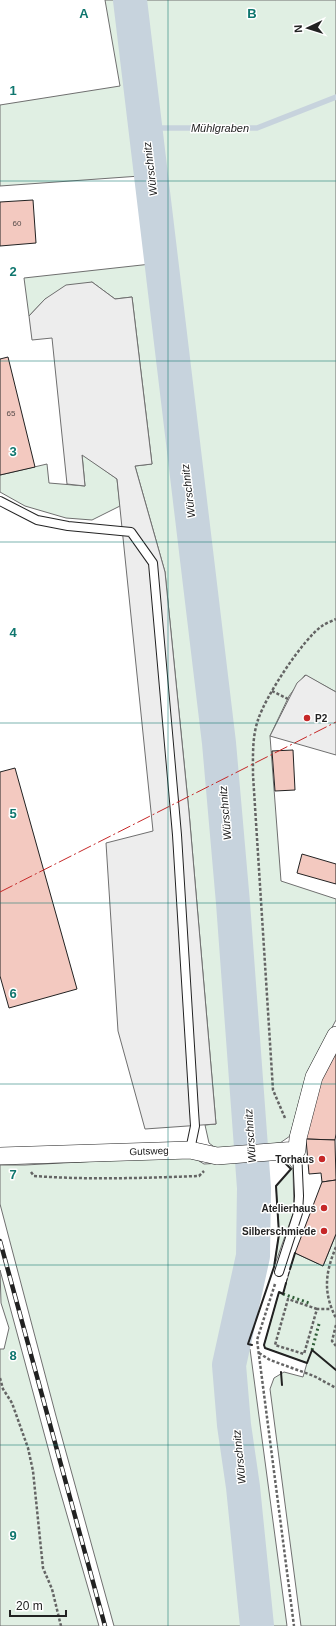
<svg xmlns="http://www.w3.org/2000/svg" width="336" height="1626" viewBox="0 0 336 1626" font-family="Helvetica,sans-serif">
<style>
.green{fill:#e0efe3;stroke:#6f6f6f}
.parking{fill:#ededed;stroke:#6f6f6f}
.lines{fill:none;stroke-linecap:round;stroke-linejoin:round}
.stream{stroke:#c7d3dd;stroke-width:5.5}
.river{stroke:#c7d3dd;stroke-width:34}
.building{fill:#f3c9c0;stroke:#222}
.lane-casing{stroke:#222;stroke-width:10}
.street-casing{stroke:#222;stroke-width:18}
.path{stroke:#646464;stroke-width:2.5;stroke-dasharray:3 2;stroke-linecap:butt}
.lane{stroke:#fff;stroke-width:8}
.street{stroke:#fff;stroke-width:17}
.rail-casing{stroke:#222;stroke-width:4.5}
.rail{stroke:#fff;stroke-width:3;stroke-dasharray:9;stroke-linecap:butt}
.hedge{stroke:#2f5e38;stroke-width:3;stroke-dasharray:2 3;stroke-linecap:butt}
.fence{stroke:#222;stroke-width:1;stroke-dasharray:5 2;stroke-linecap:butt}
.wall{stroke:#222;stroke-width:2}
.power{stroke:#c62828;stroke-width:1;stroke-dasharray:14 3 2 3;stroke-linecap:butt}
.grid{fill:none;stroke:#0f766e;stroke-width:1;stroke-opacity:0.55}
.poi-dot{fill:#c62828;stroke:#fff;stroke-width:1.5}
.labels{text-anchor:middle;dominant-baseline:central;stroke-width:3;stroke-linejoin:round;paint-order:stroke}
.number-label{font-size:8px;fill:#564c4a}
.poi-label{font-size:10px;font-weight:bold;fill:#222;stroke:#fff;text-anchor:end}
.street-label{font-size:10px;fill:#222;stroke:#fff}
.water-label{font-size:11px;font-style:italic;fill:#222;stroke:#fff}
.grid-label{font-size:13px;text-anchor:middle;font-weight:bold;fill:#0f766e;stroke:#fff;stroke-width:3;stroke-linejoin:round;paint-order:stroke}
</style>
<rect width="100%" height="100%" fill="#fff"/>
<!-- green -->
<g class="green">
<polygon points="105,0 336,0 336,692 305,675 289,696 270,736 281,881 336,899 336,1020 306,1076 290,1136 280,1143 217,1149 209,1143 205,1125 216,1124 189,812 165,572 135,466 152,464 132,297 115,299 92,282 45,299 29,316 24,278 151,264 140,176 0,186 0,105 120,86"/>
<polygon points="82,454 117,479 120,506 92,520 66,518 25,506 0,492 0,475 47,464 49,483 85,486"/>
<polygon points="191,1156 204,1164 241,1162 240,1250 222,1366 224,1426 250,1626 114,1626 56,1416 0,1204 0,1165 25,1165"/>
<polygon points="281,1159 288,1162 293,1169 294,1211 274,1267 279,1234 276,1186 291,1169"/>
<polygon points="336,1234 336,1626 301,1626 270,1389 274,1378 284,1372 303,1377 307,1363 265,1348 264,1345 279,1292 283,1294 295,1253 323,1266"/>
<polygon points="0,1270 54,1470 99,1626 0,1626 0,1349 4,1349 9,1328 1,1303"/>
<polygon points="240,1347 250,1349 287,1626 265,1626 249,1485 240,1425 235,1366"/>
</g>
<!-- parking -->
<g class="parking">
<polygon points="92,282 115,299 132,297 152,464 135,466 165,572 189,812 216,1124 145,1129 118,1031 106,843 153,831 117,479 82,455 85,486 67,484 52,338 32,340 29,316 45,299 66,285"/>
<polygon points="306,675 336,692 336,755 270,736 297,683"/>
</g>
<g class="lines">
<!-- stream -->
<polyline class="stream" points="145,128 257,128 336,97"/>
<!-- river -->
<polyline class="river" points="130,0 219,743 233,903 254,1188 253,1256 229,1365 234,1425 243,1487 257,1626"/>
</g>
<!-- building -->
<g class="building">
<polygon points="33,200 36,243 0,246 0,202"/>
<polygon points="8,357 35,467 0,475 0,359"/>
<polygon points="293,750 295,790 275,791 272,751"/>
<polygon points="15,768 77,989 9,1008 0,976 0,772"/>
<polygon points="302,854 336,864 336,884 297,873"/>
<polygon points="336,1052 336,1134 335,1140 306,1139 320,1081"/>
<polygon points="306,1139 335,1140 336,1180 322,1182 321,1173 309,1174"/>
<polygon points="336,1180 336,1234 323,1266 295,1253 322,1182"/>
</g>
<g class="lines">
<defs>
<g id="lane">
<polyline points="0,501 37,520 68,526 131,532 153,563 177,835 194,1111 195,1126 190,1150"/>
<polyline points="279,1272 298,1213 299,1196 297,1150"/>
</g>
<polyline id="street" points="0,1156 190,1150 217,1156 297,1150 298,1138 314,1077 336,1035"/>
</defs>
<!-- lane casing -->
<use href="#lane" class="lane-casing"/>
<!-- street casing -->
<use href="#street" class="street-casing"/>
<!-- path -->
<g class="path">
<polyline points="272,691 288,699"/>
<path d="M285 1118 273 1090 253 775C253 757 252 737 258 720 265 697 303 639 322 626 326 623 332 621 336 619"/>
<path d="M31 1172 34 1176C89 1180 144 1178 199 1176L204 1171"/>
<path d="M336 1247C325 1273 323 1293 336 1318"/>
<polyline points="275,1284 257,1340 294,1626"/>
<polyline points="317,1309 288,1299 275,1345 304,1354 317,1309 331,1309"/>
<polyline points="336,1325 332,1341 336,1346"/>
<polyline points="259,1353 270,1360 314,1376 336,1388"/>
<polyline points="0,1378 3,1389 12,1403 28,1448 33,1471 43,1568 52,1589 61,1626"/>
</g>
<!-- lane -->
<use href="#lane" class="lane"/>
<!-- street -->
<use href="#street" class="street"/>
<defs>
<polyline id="rail" points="0,1241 105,1626"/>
</defs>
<!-- rail casing -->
<use href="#rail" class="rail-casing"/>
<!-- rail -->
<use href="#rail" class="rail"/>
<!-- hedge -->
<g class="hedge">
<polyline points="283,1294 309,1303"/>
<polyline points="312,1350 319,1324"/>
</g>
<!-- fence -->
<polyline class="fence" points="286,1283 290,1269"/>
<!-- wall -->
<g class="wall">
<polyline points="290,1269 295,1253"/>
<polyline points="286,1283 283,1294 279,1292 264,1345 265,1348 307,1363 312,1350 336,1370"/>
<polyline points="252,1345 248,1344 274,1267 279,1234 276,1186 291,1169 281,1159"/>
<polyline points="281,1372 282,1385"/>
</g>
<!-- power -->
<polyline class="power" points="0,892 336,722"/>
</g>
<!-- grid -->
<path class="grid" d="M168 0V1626M0 181H336M0 361H336M0 542H336M0 723H336M0 903H336M0 1084H336M0 1265H336M0 1445H336"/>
<!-- markers -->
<g class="poi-dot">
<circle cx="307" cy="718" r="4"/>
<circle cx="322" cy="1159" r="4"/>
<circle cx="324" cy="1208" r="4"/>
<circle cx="324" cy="1231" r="4"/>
</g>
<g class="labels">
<!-- number labels -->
<g class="number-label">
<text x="17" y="223">60</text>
<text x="11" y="413">65</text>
</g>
<!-- poi labels -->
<g class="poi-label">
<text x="315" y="718" text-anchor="start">P2</text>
<text x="314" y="1159">Torhaus</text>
<text x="316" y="1208">Atelierhaus</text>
<text x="316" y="1231">Silberschmiede</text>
</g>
<!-- street labels -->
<g class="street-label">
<text transform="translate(149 1151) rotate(-2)">Gutsweg</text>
</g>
<!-- water labels -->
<g class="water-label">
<text x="220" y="128">Mühlgraben</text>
<text transform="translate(150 169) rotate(-97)">Würschnitz</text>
<text transform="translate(188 491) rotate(-97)">Würschnitz</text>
<text transform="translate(225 813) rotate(-95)">Würschnitz</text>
<text transform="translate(250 1136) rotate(-94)">Würschnitz</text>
<text transform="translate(239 1457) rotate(-96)">Würschnitz</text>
</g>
</g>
<g class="grid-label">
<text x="84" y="18">A</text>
<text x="252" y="18">B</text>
<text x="13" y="95">1</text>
<text x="13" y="276">2</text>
<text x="13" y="456">3</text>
<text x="13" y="637">4</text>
<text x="13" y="818">5</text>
<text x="13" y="998">6</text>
<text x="13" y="1179">7</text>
<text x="13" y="1360">8</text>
<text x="13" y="1540">9</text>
</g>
<!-- north arrow -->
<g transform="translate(308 28) rotate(266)" stroke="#ffffff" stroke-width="3" paint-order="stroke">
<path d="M0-3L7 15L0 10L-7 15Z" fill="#222222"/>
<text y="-6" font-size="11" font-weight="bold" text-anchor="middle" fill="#222222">N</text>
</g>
<!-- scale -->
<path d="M10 1610v6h56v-6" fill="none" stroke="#222222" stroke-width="2"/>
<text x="16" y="1610" font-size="12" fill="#222222" stroke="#ffffff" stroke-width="3" paint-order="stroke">20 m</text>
</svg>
